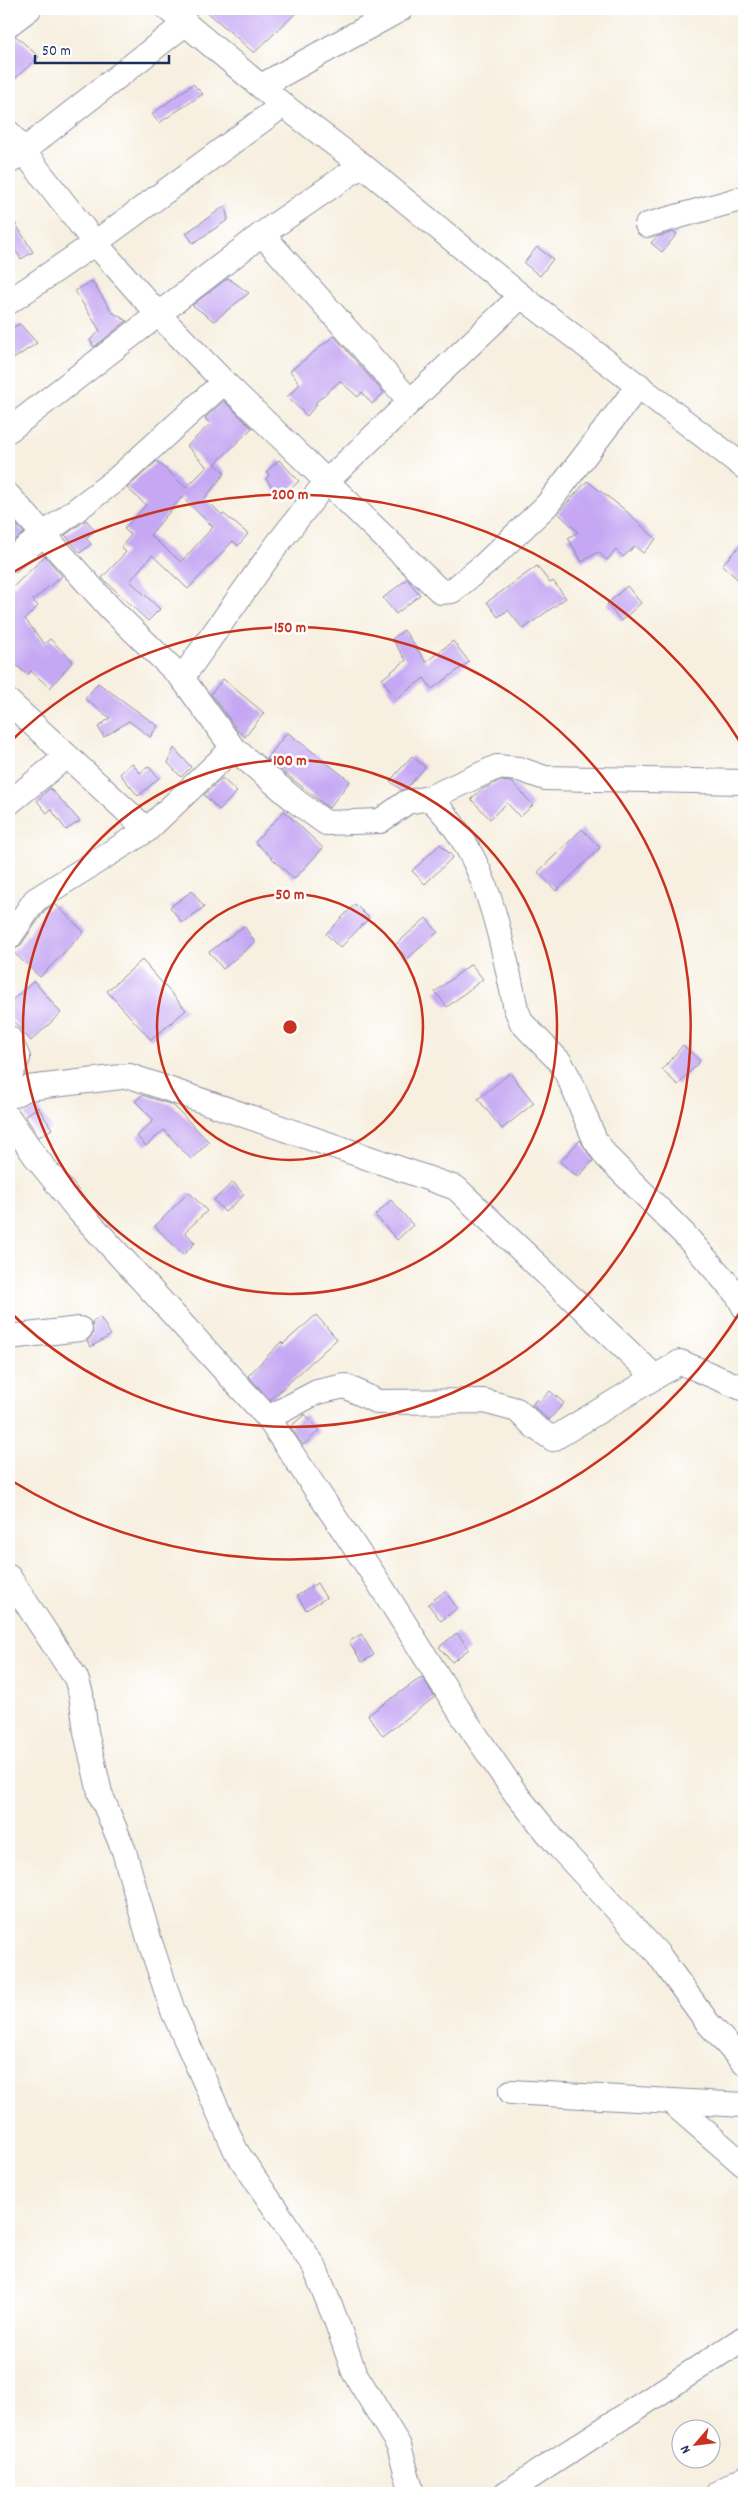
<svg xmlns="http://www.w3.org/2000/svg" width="753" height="2502" viewBox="0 0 753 2502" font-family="Dekko,sans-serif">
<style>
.building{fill:#c5a7f3;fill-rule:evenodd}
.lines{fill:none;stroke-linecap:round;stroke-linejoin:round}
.minor-casing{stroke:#898f9e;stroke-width:26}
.minor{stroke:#fff;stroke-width:24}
.ring{fill:none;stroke:#c8321e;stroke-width:2.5}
.centre{fill:#c8321e;stroke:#fff;stroke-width:2.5}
.ring-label{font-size:15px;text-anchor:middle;font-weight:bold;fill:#c8321e;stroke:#fff;stroke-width:5;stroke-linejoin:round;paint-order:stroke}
</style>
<rect width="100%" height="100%" fill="#fff"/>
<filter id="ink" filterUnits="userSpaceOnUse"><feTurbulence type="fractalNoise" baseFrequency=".02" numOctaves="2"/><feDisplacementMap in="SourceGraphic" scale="10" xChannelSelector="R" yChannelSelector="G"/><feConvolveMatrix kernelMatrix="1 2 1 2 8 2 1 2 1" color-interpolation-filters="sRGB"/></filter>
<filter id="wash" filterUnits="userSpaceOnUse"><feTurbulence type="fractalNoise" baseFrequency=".0096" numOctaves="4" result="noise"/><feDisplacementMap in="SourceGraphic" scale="20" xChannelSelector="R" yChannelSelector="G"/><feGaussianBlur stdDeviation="1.12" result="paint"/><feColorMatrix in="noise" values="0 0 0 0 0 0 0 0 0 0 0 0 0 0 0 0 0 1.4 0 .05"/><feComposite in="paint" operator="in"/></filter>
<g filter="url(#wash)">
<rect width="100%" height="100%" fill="#f7efdf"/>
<g id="blocks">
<!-- building -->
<g class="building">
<polygon points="204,9 300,9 254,53"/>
<polygon points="16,36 39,57 9,84 9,37"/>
<polygon points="193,84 203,94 159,123 152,114"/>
<polygon points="225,206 228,220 193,243 186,233"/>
<polygon points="9,213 33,252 21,259 9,241"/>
<polygon points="674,232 677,234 662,252 651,243 656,237"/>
<polygon points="537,247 553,259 540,276 524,263"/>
<polygon points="228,278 249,293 214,321 192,305"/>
<polygon points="92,281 112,312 127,321 94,347 90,340 100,331 75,291"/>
<polygon points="20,324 37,343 9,362 9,329"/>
<polygon points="334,336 384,393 372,404 362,392 358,397 340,381 315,403 317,404 307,416 287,397 300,384 290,371"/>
<path d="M224 401 252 428 215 464 225 473 205 498 222 515 224 514 248 534 238 546 233 541 188 589 152 555 130 581 160 609 148 621 102 578 126 552 121 547 131 535 124 529 146 505 127 488 157 461 186 488 207 467 187 446 210 424 205 418ZM182 497 213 527 181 562 150 535Z"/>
<polygon points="279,460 299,481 286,493 282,489 277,494 266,479 269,475 266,472"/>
<polygon points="587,481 624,509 656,539 643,553 635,546 623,557 616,550 607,560 598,552 582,562 568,538 578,532 558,513"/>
<polygon points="9,516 24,533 9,544"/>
<polygon points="86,520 95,530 86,538 91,544 80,553 65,535"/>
<polygon points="744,541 744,585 722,565"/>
<polygon points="45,556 62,576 33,600 38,606 25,619 44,644 50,639 73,661 50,688 31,671 27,675 9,658 9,591"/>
<polygon points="537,566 550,583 553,581 566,598 523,629 508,610 498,617 487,602"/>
<polygon points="407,579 420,595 396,614 383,598"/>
<polygon points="627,586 641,603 621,621 607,604"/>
<polygon points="404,630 426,662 453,641 469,662 432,689 424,678 396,699 382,679 406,660 392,639"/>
<polygon points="223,679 264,713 245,737 237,730 211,694"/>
<polygon points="98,683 158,726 150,737 129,721 104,737 98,727 110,718 85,699"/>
<polygon points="287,732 350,781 329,808 267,759"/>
<polygon points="174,748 191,767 181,777 168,763"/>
<polygon points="412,756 425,767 407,788 401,790 390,781"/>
<polygon points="132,763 140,773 148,766 159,778 138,796 120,774"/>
<polygon points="222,778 237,792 219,810 204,795"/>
<polygon points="499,781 512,782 533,805 520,817 507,803 490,819 471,799 481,790"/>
<polygon points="50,788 80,821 66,830 51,809 47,813 37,801"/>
<polygon points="284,811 323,848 294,879 255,842"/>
<polygon points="582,829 600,848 556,891 538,872"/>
<polygon points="440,844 453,857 425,884 412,871"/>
<polygon points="192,891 204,907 182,923 170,907"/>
<polygon points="55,904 84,932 40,977 12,951 20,946 45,910"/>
<polygon points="355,904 369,918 340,948 326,934"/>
<polygon points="426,918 438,932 407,959 395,945"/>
<polygon points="244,926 255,942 223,969 209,952"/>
<polygon points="142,960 186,1010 151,1040 107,991"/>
<polygon points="471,964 483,979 447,1007 435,992"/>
<polygon points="34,981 61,1013 31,1041 9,1016 9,1003"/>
<polygon points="683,1045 700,1061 678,1085 662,1070"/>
<polygon points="510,1073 534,1103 502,1129 478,1099"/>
<polygon points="142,1095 173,1105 209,1142 191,1159 164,1130 146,1146 137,1136 154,1120 135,1101"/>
<polygon points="38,1107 52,1129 39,1137 25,1116"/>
<polygon points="580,1140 593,1161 578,1177 560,1162"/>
<polygon points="233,1182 244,1195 225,1212 214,1200"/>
<polygon points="189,1192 207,1211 185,1232 195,1243 183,1255 155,1226"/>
<polygon points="391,1200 413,1225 397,1240 375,1215"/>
<polygon points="316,1315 337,1339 270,1400 248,1376 281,1342 283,1344"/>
<polygon points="100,1317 111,1335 91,1347 87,1341 93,1334 92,1322"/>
<polygon points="550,1391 564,1403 549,1420 532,1405 537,1399 540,1402"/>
<polygon points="305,1414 319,1431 303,1445 290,1427"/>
<polygon points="317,1583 326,1598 306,1610 297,1596"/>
<polygon points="445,1591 457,1608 441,1621 428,1604"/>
<polygon points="457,1633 469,1649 452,1662 439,1647"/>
<polygon points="361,1634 374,1655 362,1662 349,1642"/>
<polygon points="422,1677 435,1697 383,1736 368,1715"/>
</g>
</g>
</g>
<g filter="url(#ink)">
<use href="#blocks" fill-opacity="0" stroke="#898f9e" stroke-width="1"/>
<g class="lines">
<defs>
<g id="minor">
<polyline points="168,9 283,105 362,165 521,296 744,467"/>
<polyline points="9,24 29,9"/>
<polyline points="261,86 401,9"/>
<polyline points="9,133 95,243 158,314 224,382 441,592 452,591 485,564 547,505 639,385"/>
<polyline points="9,162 186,23"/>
<polyline points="647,225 744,198"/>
<polyline points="262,234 410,401"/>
<polyline points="9,302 95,243 283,105"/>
<polyline points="9,430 262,234 362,165"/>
<path d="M9 496 111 609 182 678 233 748 297 802 326 823 380 821 407 802 429 798C487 851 500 935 516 1009L522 1023 560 1062 570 1080 595 1140 607 1157 685 1235 738 1296 744 1307"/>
<polyline points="9,561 118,478 224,382"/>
<polyline points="182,678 276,546 327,481 521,296"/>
<polyline points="9,702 147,830"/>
<polyline points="429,798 497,767 519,769 545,778 744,782"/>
<polyline points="9,803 67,756"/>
<polyline points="9,938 35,900 147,830 233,748"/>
<polyline points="9,1038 18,1058 9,1078"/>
<polyline points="9,1097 28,1088 130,1076 456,1188 655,1377"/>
<polyline points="9,1118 35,1156 78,1210 268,1418 379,1583 464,1718 516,1794 560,1848 658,1954 708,2023 744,2063"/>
<polyline points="9,1337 80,1329"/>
<polyline points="268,1418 317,1392 345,1386 378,1402 484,1401 517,1410 535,1427 553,1439 680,1362 744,1389"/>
<polyline points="9,1577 76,1678 81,1694 86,1732 100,1793 124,1851 149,1939 173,2011 236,2151 314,2266 337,2323 354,2372 399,2446 412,2493"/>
<polyline points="511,2092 744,2105"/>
<polyline points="670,2101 744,2165"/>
<polyline points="506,2493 744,2338"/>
<polyline points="718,2493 744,2478"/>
</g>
</defs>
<!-- minor casing -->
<use href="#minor" class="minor-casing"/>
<!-- minor -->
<use href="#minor" class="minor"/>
</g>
</g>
<!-- distance rings -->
<g class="ring">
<circle cx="290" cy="1027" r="133"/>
<circle cx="290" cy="1027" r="267"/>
<path d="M10 742A400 400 0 1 1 10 1312"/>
<path d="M742 1309A533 533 0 0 1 12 1481M12 573A533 533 0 0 1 742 745"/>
</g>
<circle cx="290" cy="1027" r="8" class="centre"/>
<g class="ring-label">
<text x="290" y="499">200 m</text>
<text x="290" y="632">150 m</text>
<text x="290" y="765">100 m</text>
<text x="290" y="899">50 m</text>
</g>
<!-- margin -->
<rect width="753" height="2502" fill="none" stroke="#fff" stroke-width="30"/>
<!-- north arrow -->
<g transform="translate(696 2444) rotate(242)"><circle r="24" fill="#ffffff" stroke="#a4acbf"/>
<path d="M0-4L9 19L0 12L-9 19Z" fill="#c8321e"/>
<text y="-8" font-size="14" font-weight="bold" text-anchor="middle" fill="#1b2f5e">N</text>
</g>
<!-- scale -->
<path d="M35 55v8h134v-8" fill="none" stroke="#1b2f5e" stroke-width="2.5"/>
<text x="42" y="55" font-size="15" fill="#1b2f5e" stroke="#ffffff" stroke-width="4" paint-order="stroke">50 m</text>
</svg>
